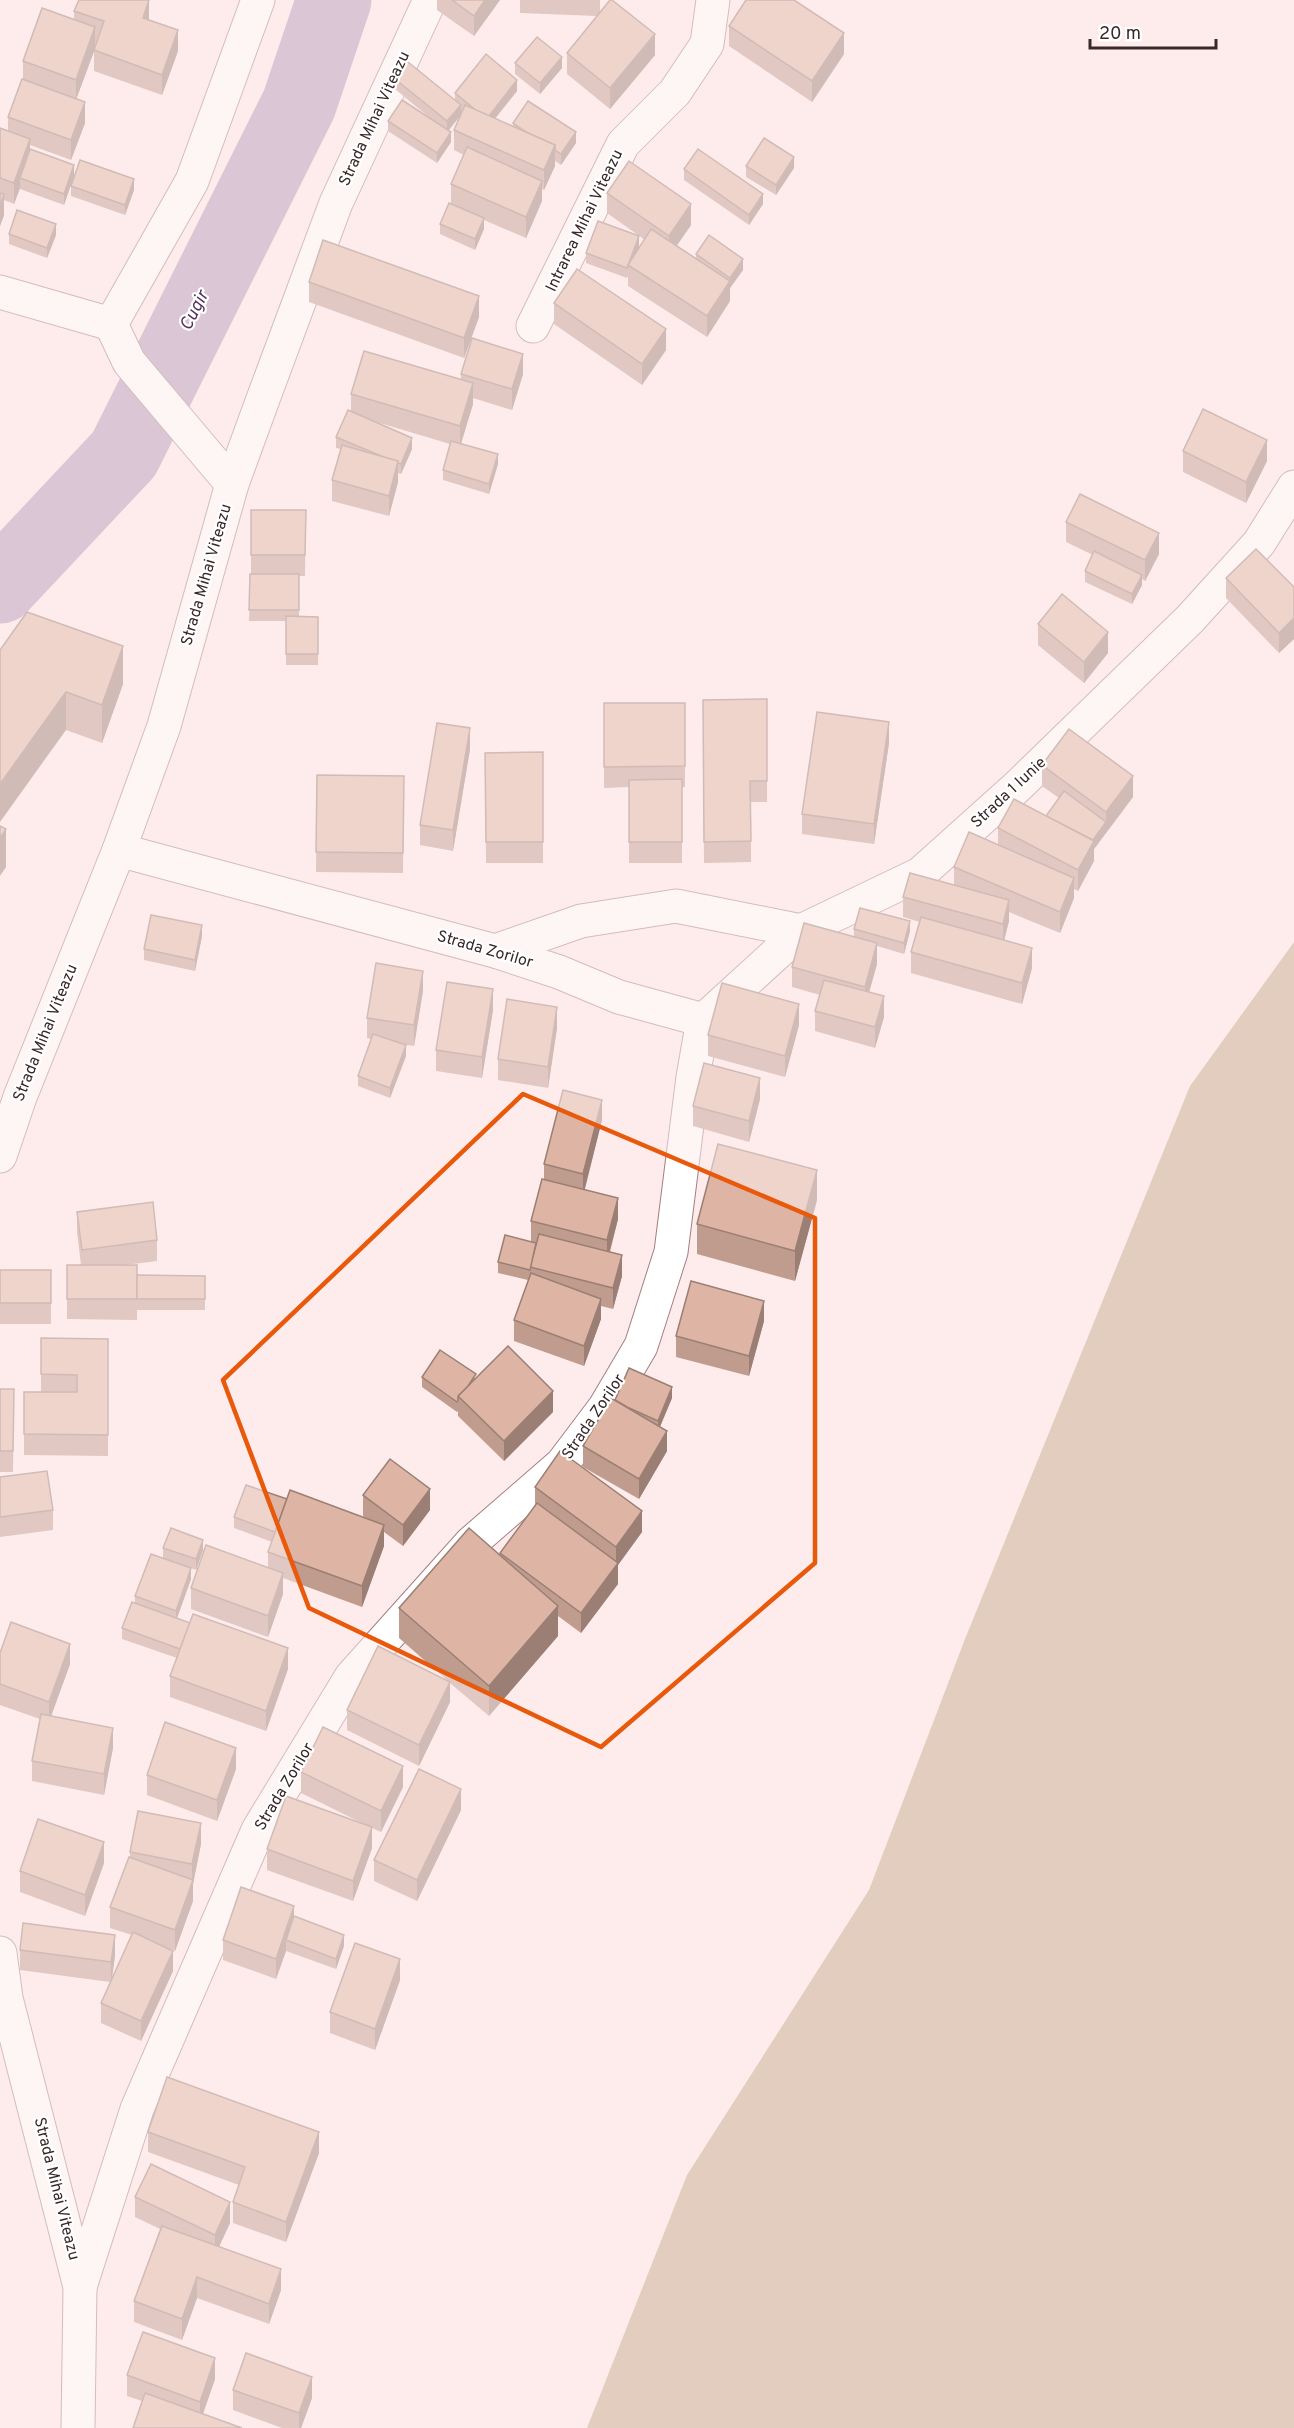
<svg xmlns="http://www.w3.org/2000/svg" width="1294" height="2428" viewBox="0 0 1294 2428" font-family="Overpass,sans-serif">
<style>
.forest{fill:#c1a687}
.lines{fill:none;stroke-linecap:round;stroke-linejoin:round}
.river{stroke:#b198b8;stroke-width:75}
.street-casing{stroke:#a67e80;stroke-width:35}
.street{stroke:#fff;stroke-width:33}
.wall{fill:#bf9c8e}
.shaded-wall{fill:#9b7f74}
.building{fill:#deb5a5;stroke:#9b7f74;stroke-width:1.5}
.marked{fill:none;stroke:#e8590c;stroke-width:4.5;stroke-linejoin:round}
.labels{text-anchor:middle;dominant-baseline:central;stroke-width:4.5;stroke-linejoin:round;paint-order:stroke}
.street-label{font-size:16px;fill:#392829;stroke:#fff}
.water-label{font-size:18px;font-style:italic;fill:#55325e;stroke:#fff}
</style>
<rect width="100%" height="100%" fill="#feeced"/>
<!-- forest -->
<polygon class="forest" points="1294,942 1294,2428 587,2428 687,2175 869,1890 965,1639 1190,1086"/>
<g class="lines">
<!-- river -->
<polyline class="river" points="0,586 124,454 299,104 334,0"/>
<defs>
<g id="street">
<polyline points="0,292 111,324"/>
<polyline points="111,324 192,181 258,0"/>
<polyline points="111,324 129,362 232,484"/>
<polyline points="533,326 623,144 675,92 707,44 713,0"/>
<polyline points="119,850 495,951 559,972 619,997 703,1020"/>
<polyline points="495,951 581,921 676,906 801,931"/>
<polyline points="707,1017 801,931 920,874 1018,786 1190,619 1259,543 1294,487"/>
<polyline points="0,1156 20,1097 119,850 164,726 232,484 263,399 336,203 430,0"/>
<polyline points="0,1953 6,1998 80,2287 78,2428"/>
<polyline points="80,2287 137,2109 258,1830 351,1677 471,1543 562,1464 605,1407 641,1346 671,1252 693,1077 703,1020"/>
</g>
</defs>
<!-- street casing -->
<use href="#street" class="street-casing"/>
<!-- street -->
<use href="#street" class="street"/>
</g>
<!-- wall -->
<g class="wall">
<polygon points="437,0 500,0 474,36 437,10"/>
<polygon points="520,0 600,0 600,13 655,55 610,109 567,74 567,53 597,16 520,13"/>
<polygon points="74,11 149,20 178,51 162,95 94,71 94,52 76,99 85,123 71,160 30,145 30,149 74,176 64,205 20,189 20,188 14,204 4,200 4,215 0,226 0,128 8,131 8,117 23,80 23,61 74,20"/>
<polygon points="729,26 844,54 812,102 729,46"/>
<polygon points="515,63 562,68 540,94 515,74"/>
<polygon points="395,79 455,100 455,93 517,91 495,119 513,127 513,123 576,143 561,165 555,161 555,166 544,190 542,189 542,201 526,238 484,220 484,229 475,250 440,234 440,224 451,203 451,184 464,155 454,150 454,130 460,116 449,130 451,142 437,163 388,131 388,121 430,118 395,89"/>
<polygon points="746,166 794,168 776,195 746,177"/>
<polygon points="684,169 763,204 749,225 684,180"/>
<polygon points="71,186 134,190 125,215 71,196"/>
<polygon points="607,193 691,225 676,246 696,258 696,254 743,270 730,288 730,301 707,337 628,286 628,276 627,278 586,263 586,253 639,247 638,251 645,240 607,213"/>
<polygon points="9,234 56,235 47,258 9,244"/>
<polygon points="309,282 479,317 464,358 309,302"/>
<polygon points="554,303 666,350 642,385 554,324"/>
<polygon points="461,374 523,374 512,410 473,398 473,404 461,443 498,464 489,494 443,480 443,470 450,444 373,421 412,449 401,474 398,473 398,482 389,516 332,501 332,480 341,449 336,448 336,437 351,412 351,394 461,380"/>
<polygon points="1183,451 1267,461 1246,503 1183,472"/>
<polygon points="251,510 306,510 305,576 299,576 299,616 318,617 318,665 286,665 286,621 249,621 251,574"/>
<polygon points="1066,522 1159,554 1145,581 1142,579 1142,585 1132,604 1085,582 1085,571 1093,555 1066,542"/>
<polygon points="1226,578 1294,587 1294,639 1279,653 1226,598"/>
<polygon points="1038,624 1108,653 1084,683 1038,645"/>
<polygon points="0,650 123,684 102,743 66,730"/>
<polygon points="767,699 767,802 751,802 751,862 704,863 703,700"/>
<polygon points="604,703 685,703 685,787 682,787 682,863 629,863 629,787 604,788"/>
<polygon points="889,743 874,844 802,834 802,814"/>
<polygon points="470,749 453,851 420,845 420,825"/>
<polygon points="543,752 543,863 486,863 485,753"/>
<polygon points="1042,765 1133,797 1094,849 1094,861 1078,891 1074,889 1074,898 1060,933 1009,912 1009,921 1004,940 1032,968 1022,1004 911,973 911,952 920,922 903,917 903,897 954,885 954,867 998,845 998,828 1046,816 1059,798 1042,786"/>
<polygon points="317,775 404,776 403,873 316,872"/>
<polygon points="854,929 910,931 904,954 877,946 877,964 869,992 884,1017 875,1048 815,1031 815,1011 820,995 792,987 792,967 854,937"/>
<polygon points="202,936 195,971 144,960 144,949"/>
<polygon points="423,991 414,1046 401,1044 406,1056 390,1098 358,1086 358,1076 371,1039 367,1038 367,1018"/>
<polygon points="493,1010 482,1078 436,1071 436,1050"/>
<polygon points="799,1025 785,1077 708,1056 708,1035"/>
<polygon points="557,1028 548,1088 498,1080 498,1059"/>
<polygon points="760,1099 749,1142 693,1126 693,1106"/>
<polygon points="602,1120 585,1189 618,1219 610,1252 622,1276 613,1309 601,1306 601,1319 584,1366 514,1341 514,1320 528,1280 498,1273 498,1262 531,1242 531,1221 544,1179 544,1164"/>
<polygon points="817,1200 795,1281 697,1254 697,1224"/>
<polygon points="77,1212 157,1240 157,1261 125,1265 137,1275 205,1276 205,1310 137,1310 137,1320 67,1319 67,1265 81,1265 77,1232"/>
<rect x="0" y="1270" width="51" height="54"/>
<polygon points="764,1321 749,1376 676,1357 676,1336"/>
<polygon points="41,1338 108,1339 108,1456 24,1455 24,1392 41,1392"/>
<polygon points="422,1377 476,1378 553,1412 504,1461 458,1416 458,1411 457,1412 422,1387"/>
<polygon points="0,1389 14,1389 13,1472 0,1472"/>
<polygon points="672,1398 660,1427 667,1451 639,1499 583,1467 583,1446 615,1400"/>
<polygon points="0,1477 53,1510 53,1530 0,1537"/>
<polygon points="535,1487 642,1532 618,1565 618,1584 581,1633 558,1616 558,1636 489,1716 450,1683 450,1702 419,1766 347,1730 347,1710 447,1680 399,1638 399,1608 500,1555 500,1553 535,1506"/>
<polygon points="363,1495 430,1510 403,1546 384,1532 384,1546 362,1607 283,1578 283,1594 268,1637 191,1609 191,1588 268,1568 268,1552 272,1542 234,1528 234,1517 287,1499 367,1519 363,1516"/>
<polygon points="163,1548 203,1550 196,1570 191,1568 191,1579 177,1618 288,1669 266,1731 170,1697 170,1676 177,1658 122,1639 122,1628 135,1603 135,1596 163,1558"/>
<polygon points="0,1653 70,1664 51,1716 113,1748 104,1795 32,1781 32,1761 40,1719 0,1705"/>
<polygon points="236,1769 217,1821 147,1795 147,1775"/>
<polygon points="301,1772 403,1787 381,1832 372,1828 372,1848 353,1901 267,1870 267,1849 370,1827 301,1793"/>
<polygon points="461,1810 417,1901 374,1881 374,1860"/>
<polygon points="201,1844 193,1884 193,1901 175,1951 170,1949 173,1971 141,2041 101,2023 101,2003 110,1982 20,1970 20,1950 115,1956 112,1979 132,1935 110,1928 110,1907 130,1858 130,1852"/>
<polygon points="104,1863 85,1916 20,1892 20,1871"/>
<polygon points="294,1916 344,1946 336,1969 286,1951 276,1979 223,1960 223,1940"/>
<polygon points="400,1980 375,2050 330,2033 330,2012"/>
<polygon points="148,2132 319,2153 286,2242 233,2223 233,2202 239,2185 148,2152"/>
<polygon points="135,2197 230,2223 219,2247 281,2290 269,2324 197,2298 182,2340 134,2322 134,2301 160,2229 135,2217"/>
<polygon points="127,2375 215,2379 203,2414 142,2401 127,2396"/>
<polygon points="233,2390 312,2398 301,2428 282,2428 233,2410"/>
</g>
<!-- shaded-wall -->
<g class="shaded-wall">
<polygon points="149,0 149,21 143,18"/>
<polygon points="485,0 500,0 474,36 474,16"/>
<polygon points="95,27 95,48 76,100 76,80"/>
<polygon points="178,30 178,51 162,95 162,75"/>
<polygon points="844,33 844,54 812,102 812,81"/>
<polygon points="655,34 655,55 610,109 610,88"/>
<polygon points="562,57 562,68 540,94 540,83"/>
<polygon points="517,80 517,91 486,129 486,118"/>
<polygon points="85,102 85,123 71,160 71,140"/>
<polygon points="461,105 461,115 447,132 447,121"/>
<polygon points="451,132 451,142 437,163 437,153"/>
<polygon points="576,132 576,143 561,165 561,154"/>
<polygon points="30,139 30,160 20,178 20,188 14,204 14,183"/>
<polygon points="555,145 555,166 544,190 544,170"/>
<polygon points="794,157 794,168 776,195 776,185"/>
<polygon points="74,165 74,176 64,205 64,194"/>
<polygon points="134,179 134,190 125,215 125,205"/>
<polygon points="542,181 542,201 526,238 526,217"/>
<polygon points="4,194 4,215 0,226 0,206"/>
<polygon points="763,194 763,204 749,225 749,215"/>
<polygon points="691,204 691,225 669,257 669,236"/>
<polygon points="484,218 484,229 475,250 475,239"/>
<polygon points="56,224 56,235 47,258 47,248"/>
<polygon points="639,236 639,247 632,267 629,265"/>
<polygon points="743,259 743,270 730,288 730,301 707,337 707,316 730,281 730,278"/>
<polygon points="479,296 479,317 464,358 464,338"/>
<polygon points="666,329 666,350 642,385 642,364"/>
<polygon points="523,354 523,374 512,410 512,389"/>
<polygon points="473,383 473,404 460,447 460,426"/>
<polygon points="412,438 412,449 401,474 401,464"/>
<polygon points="1267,440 1267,461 1246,503 1246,482"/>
<polygon points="498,454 498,464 489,494 489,484"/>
<polygon points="398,461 398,482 389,516 389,496"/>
<polygon points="1159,533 1159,554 1145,581 1145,560"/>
<polygon points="1142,575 1142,585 1132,604 1132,594"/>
<polygon points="1294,618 1294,639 1279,653 1279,633"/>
<polygon points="1108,632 1108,653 1084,683 1084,662"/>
<polygon points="123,646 123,684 102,743 102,705"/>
<polygon points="66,692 66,730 0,822 0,784"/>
<polygon points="889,722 889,743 874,844 874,824"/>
<polygon points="470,728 470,749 453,851 453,830"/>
<polygon points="1133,776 1133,797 1094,849 1094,861 1078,891 1078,870 1088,846 1106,822 1106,812"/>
<polygon points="6,829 6,867 0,876 0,838"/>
<polygon points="1074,878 1074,898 1060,933 1060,912"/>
<polygon points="1009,900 1009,921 1003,945 1003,924"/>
<polygon points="910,921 910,931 904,954 904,943"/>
<polygon points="202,925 202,936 195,971 195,960"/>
<polygon points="877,943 877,964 865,1007 865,987"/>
<polygon points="1032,948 1032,968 1022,1004 1022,983"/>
<polygon points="423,971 423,991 414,1046 414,1025"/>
<polygon points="493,989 493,1010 482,1078 482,1057"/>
<polygon points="884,996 884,1017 875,1048 875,1027"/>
<polygon points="799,1004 799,1025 785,1077 785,1056"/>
<polygon points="557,1007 557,1028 548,1088 548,1067"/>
<polygon points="406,1045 406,1056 390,1098 390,1088"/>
<polygon points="760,1078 760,1099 749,1142 749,1121"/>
<polygon points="602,1100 602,1120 583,1195 583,1174"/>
<polygon points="817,1170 817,1200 795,1281 795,1251"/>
<polygon points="618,1198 618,1219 607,1261 607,1240"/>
<polygon points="622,1255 622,1276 613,1309 613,1288"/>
<polygon points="601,1299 601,1319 584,1366 584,1346"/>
<polygon points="764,1301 764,1321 749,1376 749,1356"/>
<polygon points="672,1387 672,1398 658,1431 658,1421"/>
<polygon points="553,1391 553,1412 504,1461 504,1441"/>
<polygon points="667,1431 667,1451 639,1499 639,1479"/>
<polygon points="430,1489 430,1510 403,1546 403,1525"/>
<polygon points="642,1511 642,1532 618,1565 618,1584 581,1633 581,1613 616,1566 616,1547"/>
<polygon points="384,1525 384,1546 362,1607 362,1586"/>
<polygon points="203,1540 203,1550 196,1570 196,1559"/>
<polygon points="191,1568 191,1579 176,1621 176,1611"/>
<polygon points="283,1573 283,1594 268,1637 268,1616"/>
<polygon points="558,1606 558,1636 489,1716 489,1686"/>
<polygon points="70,1644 70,1664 49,1722 49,1702"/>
<polygon points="288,1648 288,1669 266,1731 266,1711"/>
<polygon points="450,1682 450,1702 419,1766 419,1745"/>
<polygon points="113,1728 113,1748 104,1795 104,1774"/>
<polygon points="236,1748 236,1769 217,1821 217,1800"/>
<polygon points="403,1766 403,1787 381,1832 381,1811"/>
<polygon points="461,1789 461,1810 417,1901 417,1880"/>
<polygon points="201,1823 201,1844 193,1884 193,1901 175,1951 175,1930 192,1881 192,1864"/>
<polygon points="372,1827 372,1848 353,1901 353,1881"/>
<polygon points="104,1842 104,1863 85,1916 85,1895"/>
<polygon points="294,1906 294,1927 286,1940 286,1951 276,1979 276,1959"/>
<polygon points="115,1935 115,1956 111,1982 111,1962"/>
<polygon points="344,1935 344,1946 336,1969 336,1959"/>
<polygon points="173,1951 173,1971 141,2041 141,2021"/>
<polygon points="400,1959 400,1980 375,2050 375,2029"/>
<polygon points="319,2132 319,2153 286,2242 286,2222"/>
<polygon points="230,2202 230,2223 215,2255 215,2235"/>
<polygon points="281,2269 281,2290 269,2324 269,2304"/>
<polygon points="197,2277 197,2298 182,2340 182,2319"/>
<polygon points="215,2358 215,2379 200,2422 200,2402"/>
<polygon points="312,2377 312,2398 301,2428 299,2428 299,2413"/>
</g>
<!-- building -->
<g class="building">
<polygon points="79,0 149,0 143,18 178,30 162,75 94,50 104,21 74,11"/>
<polygon points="452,0 485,0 474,16"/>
<polygon points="610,0 612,0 655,34 610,88 567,53"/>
<polygon points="746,0 794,0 844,33 812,81 729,26"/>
<polygon points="42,8 95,27 76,80 23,61"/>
<polygon points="537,37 562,57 540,83 515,63"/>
<polygon points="486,54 517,80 489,116 477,111 455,93"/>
<polygon points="408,62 461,105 447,121 395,79"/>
<polygon points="22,79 85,102 71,140 8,117"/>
<polygon points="402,100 451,132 437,153 388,121"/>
<polygon points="528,101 576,132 561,154 555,150 555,145 528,133 513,123"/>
<polygon points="465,105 555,145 544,170 454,130"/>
<polygon points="0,128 30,139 14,183 0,178"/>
<polygon points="764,138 794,157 776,185 746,166"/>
<polygon points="467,147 542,181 526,217 451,184"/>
<polygon points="30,149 74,165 64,194 20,178"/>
<polygon points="698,149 763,194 749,215 684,169"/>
<polygon points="80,160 134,179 125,205 71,186"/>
<polygon points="629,161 691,204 669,236 607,193"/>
<polygon points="0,193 4,194 0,206"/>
<polygon points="449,203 484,218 475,239 440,224"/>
<polygon points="17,210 56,224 47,248 9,234"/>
<polygon points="598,221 639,236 627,268 586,253"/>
<polygon points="651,229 730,281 707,316 628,265"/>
<polygon points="709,235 743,259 730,278 696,254"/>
<polygon points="323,240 479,296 464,338 309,282"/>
<polygon points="577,269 666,329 642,364 554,303"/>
<polygon points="472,338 523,354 512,389 461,374"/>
<polygon points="364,351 473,383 460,426 351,394"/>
<polygon points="1203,409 1267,440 1246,482 1183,451"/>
<polygon points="348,410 412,438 401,464 398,463 398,461 386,458 336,437"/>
<polygon points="451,441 498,454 489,484 443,470"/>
<polygon points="342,445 398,461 389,496 332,480"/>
<polygon points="1080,494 1159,533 1145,560 1066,522"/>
<polygon points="251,510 306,510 305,555 251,555"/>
<polygon points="1256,549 1294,587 1294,618 1279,633 1226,578"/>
<polygon points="1094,551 1142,575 1132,594 1085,571"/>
<polygon points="250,574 299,574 299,610 249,610"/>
<polygon points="1062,594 1108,632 1084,662 1038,624"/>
<polygon points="27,612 123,646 102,705 66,692 0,784 0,650"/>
<polygon points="286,616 318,617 318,654 286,654"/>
<polygon points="767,699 767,781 750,781 751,841 704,842 703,700"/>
<polygon points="604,703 685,703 685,766 604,767"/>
<polygon points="817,712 889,722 874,824 802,814"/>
<polygon points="437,723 470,728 453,830 420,825"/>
<polygon points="1069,729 1133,776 1106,812 1042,765"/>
<polygon points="543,752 543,842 486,842 485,753"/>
<polygon points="317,775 404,776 403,853 316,852"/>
<polygon points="682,779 682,842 629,842 629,780"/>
<polygon points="1064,791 1106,822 1093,840 1046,816"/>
<polygon points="1014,799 1094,841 1078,870 998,828"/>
<polygon points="0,826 6,829 0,838"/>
<polygon points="969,832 1074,878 1060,912 954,867"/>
<polygon points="910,873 1009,900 1003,924 903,897"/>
<polygon points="860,908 910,921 904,943 854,929"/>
<polygon points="151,915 202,925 195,960 144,949"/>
<polygon points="921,917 1032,948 1022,983 911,952"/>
<polygon points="804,923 877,943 865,987 792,967"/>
<polygon points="376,963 423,971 414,1025 367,1018"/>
<polygon points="824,980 884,996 875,1027 815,1011"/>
<polygon points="447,982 493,989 482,1057 436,1050"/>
<polygon points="722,983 799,1004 785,1056 708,1035"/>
<polygon points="507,999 557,1007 548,1067 498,1059"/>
<polygon points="373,1034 406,1045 390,1088 358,1076"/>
<polygon points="704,1063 760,1078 749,1121 693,1106"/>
<polygon points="563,1090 602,1100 583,1174 544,1164"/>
<polygon points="718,1144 817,1170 795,1251 697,1224"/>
<polygon points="542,1179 618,1198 607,1240 531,1221"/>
<polygon points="153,1202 157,1240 82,1250 77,1212"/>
<polygon points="539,1234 622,1255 613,1288 530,1267"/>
<polygon points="505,1235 536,1243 530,1270 498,1262"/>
<rect x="67" y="1265" width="70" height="34"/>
<rect x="0" y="1270" width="51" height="33"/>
<polygon points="531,1273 601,1299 584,1346 514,1320"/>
<polygon points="137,1275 205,1276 205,1299 137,1299"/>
<polygon points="691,1281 764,1301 749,1356 676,1336"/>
<polygon points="41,1338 108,1339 108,1435 24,1434 24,1392 77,1392 77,1375 41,1374"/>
<polygon points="508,1346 553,1391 504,1441 458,1396"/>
<polygon points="440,1350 476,1374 468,1386 458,1396 458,1400 457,1402 422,1377"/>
<polygon points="629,1368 672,1387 658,1421 627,1407 615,1400"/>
<polygon points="0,1389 14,1389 13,1451 0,1451"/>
<polygon points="611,1398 667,1431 639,1479 583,1446"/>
<polygon points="560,1451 642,1511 616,1547 535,1487"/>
<polygon points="390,1459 430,1489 403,1525 363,1495"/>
<polygon points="47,1471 53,1510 0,1517 0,1477"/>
<polygon points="246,1485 287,1499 275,1532 234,1517"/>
<polygon points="290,1490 384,1525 362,1586 268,1552"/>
<polygon points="537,1503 618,1563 581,1613 500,1553"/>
<polygon points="171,1528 203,1540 196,1559 163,1548"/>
<polygon points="469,1528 558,1606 489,1686 399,1608"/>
<polygon points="206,1545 283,1573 268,1616 191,1588"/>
<polygon points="151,1554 191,1568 176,1611 135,1596"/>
<polygon points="132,1602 190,1623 180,1649 122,1628"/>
<polygon points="193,1614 288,1648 266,1711 170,1676"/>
<polygon points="11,1622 70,1644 49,1702 0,1684 0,1653"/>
<polygon points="378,1646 450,1682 419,1745 347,1710"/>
<polygon points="41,1714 113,1728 104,1774 32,1761"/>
<polygon points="165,1722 236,1748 217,1800 147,1775"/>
<polygon points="323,1727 403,1766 381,1811 301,1772"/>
<polygon points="419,1769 461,1789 417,1880 374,1860"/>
<polygon points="286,1796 372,1827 353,1881 267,1849"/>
<polygon points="138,1811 201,1823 192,1864 130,1852"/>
<polygon points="38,1819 104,1842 85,1895 20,1871"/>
<polygon points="129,1857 193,1880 175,1930 110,1907"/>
<polygon points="241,1887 294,1906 276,1959 223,1940"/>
<polygon points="294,1916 344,1935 336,1959 286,1940"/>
<polygon points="23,1923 115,1935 111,1962 20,1950"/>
<polygon points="133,1932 173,1951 141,2021 101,2003"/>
<polygon points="355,1943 400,1959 375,2029 330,2012"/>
<polygon points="167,2077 319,2132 286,2222 233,2202 245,2167 148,2132"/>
<polygon points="151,2164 230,2202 215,2235 135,2197"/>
<polygon points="162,2226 281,2269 269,2304 197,2277 182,2319 134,2301"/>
<polygon points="143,2332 215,2358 200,2402 127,2375"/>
<polygon points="246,2353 312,2377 299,2413 233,2390"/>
<polygon points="145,2393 242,2428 133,2428"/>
</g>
<!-- marked area -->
<path d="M0 0H1294V2428H0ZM523 1094 815 1218V1563L601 1747 309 1608 223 1380Z" fill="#feeced" fill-opacity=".55" fill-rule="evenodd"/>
<path class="marked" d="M523 1094 815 1218V1563L601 1747 309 1608 223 1380Z"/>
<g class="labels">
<!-- street labels -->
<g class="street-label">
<text transform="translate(375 119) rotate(-65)">Strada Mihai Viteazu</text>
<text transform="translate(585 221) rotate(-64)">Intrarea Mihai Viteazu</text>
<text transform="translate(207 575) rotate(-74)">Strada Mihai Viteazu</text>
<text transform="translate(1009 793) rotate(-43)">Strada 1 Iunie</text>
<text transform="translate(485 950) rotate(16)">Strada Zorilor</text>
<text transform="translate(46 1033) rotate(-68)">Strada Mihai Viteazu</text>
<text transform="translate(594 1417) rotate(-56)">Strada Zorilor</text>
<text transform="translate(285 1787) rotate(-59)">Strada Zorilor</text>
<text transform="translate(56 2189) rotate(76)">Strada Mihai Viteazu</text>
</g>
<!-- water labels -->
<g class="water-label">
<text transform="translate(195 311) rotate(-63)">Cugir</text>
</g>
</g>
<!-- scale -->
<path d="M1090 39v9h126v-9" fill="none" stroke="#392829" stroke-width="3"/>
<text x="1099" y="39" font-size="18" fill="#392829" stroke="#ffffff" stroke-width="4.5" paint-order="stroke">20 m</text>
</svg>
